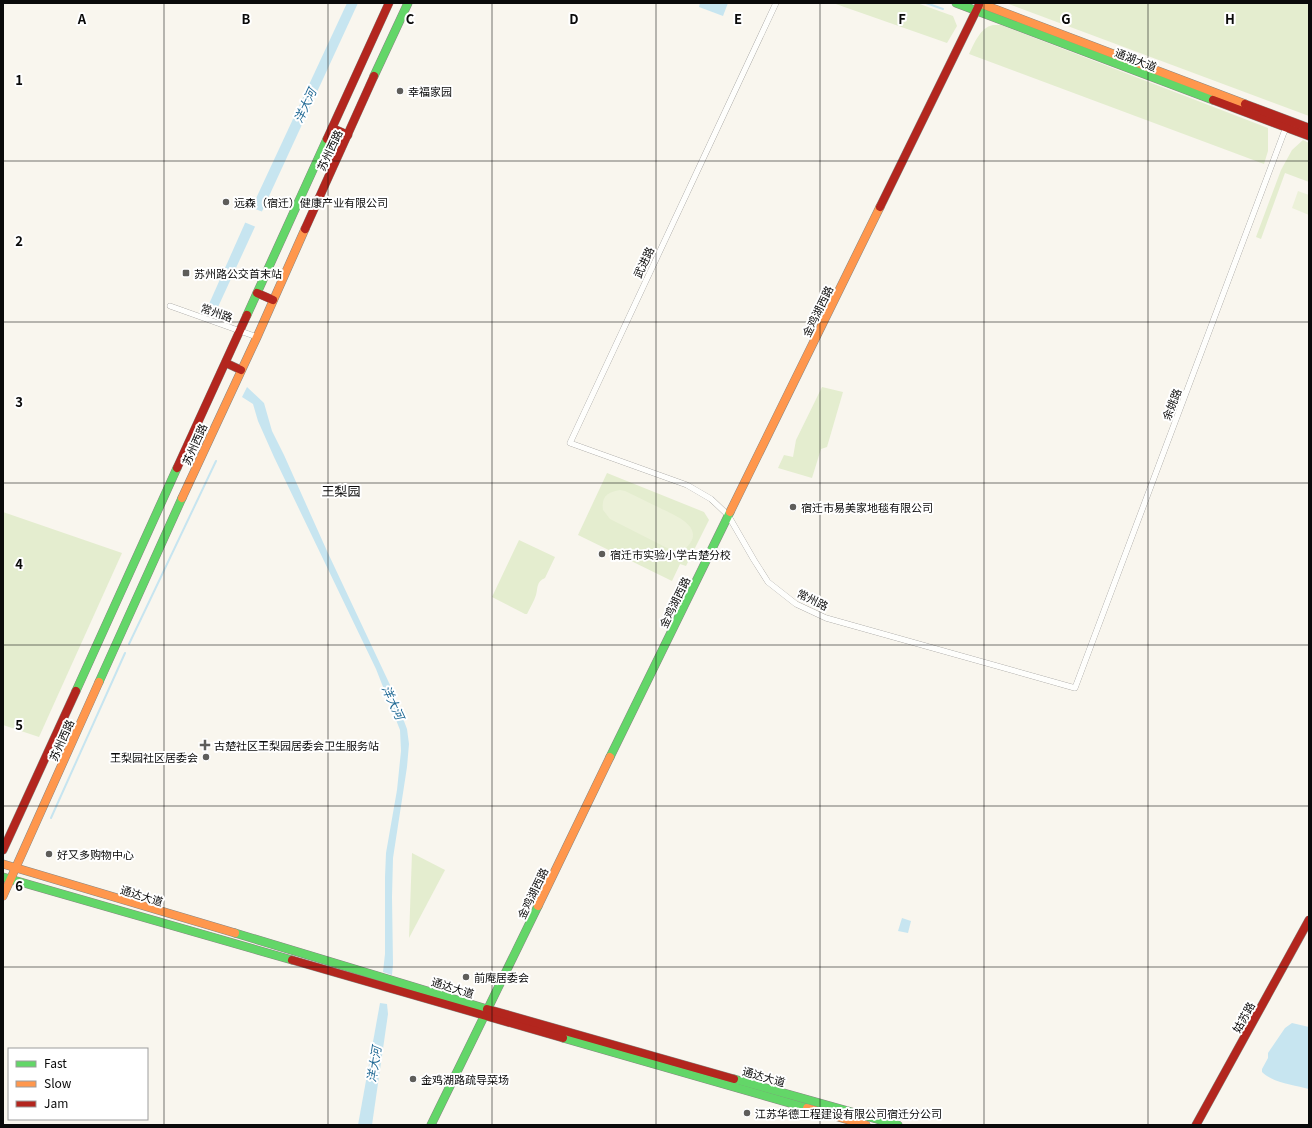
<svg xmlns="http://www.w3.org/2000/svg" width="1312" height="1128" viewBox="0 0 1312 1128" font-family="Georgia,'Noto Sans SC',serif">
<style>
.green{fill:#e4edcf}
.pitch{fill:#ecf1d9}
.water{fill:#c7e5f0}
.pier{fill:#f9f6ee}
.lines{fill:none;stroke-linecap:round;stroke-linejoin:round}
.stream{stroke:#c7e5f0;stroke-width:2}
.street-casing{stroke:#92908d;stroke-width:6}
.fast-casing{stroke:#888783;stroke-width:9}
.slow-casing{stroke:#888783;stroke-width:9}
.jam-casing{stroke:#888783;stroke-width:9}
.street{stroke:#fefefc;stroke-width:5.5}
.fast{stroke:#63d668;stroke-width:8}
.slow{stroke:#ff974d;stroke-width:8}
.jam{stroke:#b3261e;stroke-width:8}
.grid{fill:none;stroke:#0a0a0a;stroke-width:1;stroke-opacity:0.55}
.poi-dot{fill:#5e5d5a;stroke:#fff;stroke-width:1.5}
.labels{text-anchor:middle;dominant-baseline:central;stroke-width:4;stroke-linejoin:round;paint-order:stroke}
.street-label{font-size:11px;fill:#0a0a0a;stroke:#fff}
.poi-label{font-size:11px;fill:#0a0a0a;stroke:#fff;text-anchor:start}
.water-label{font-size:12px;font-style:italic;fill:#1d6793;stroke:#fff}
.quarter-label{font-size:13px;fill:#0a0a0a;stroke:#fff}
.grid-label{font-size:13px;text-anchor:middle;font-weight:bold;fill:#0a0a0a;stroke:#fff;stroke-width:4;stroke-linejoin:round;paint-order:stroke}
</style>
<rect width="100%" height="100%" fill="#f9f6ee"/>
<!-- green -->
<g class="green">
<polygon points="833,3 917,3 953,16 957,26 947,43"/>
<polygon points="1006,3 1309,3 1309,116"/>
<path d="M993 25H1001L1268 128V151L1264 164 969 54C975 42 980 28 993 25Z"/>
<polygon points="1303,140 1309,143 1309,182 1285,173 1261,239 1256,237 1281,170 1292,150"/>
<polygon points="822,387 843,392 827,447 821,449 812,478 778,468 784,455 793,457 796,440"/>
<polygon points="607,473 704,512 709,520 686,566 680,564 672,581 578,535"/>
<polygon points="3,512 122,553 39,737 3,725"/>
<path d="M519 540 555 557 545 578C536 582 538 588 536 595 534 601 530 608 527 614H525L492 597Z"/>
<polygon points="412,853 445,870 409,938"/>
</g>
<!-- pitch -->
<g class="pitch">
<polygon points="1298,191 1309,195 1309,215 1292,208"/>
<path d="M620 490 625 491C637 497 648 502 660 508 676 516 709 528 684 550H671L610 519 603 510C601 496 608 492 620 490Z"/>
</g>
<!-- water -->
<g class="water">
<polygon points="347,3 358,3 218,307 209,304 253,205"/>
<polygon points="700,3 728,3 723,16 699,7"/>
<polygon points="247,387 264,403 272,431 284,455 327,551 391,687 407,729 409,744 407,767 393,858 392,897 393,964 392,975 383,972 385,954 385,877 386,853 397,790 401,751 400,730 376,669 274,457 258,421 253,404 242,397"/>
<polygon points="902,918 911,921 908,933 898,931"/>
<polygon points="380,1003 387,1004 388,1014 372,1125 358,1125"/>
<path d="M1292 1023 1309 1027V1089C1295 1085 1273 1083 1262 1072V1069L1268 1058V1053L1285 1028Z"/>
</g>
<!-- pier -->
<polygon class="pier" points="250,207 263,212 256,227 244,222"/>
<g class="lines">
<!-- stream -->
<g class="stream">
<polyline points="926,3 943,9"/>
<polyline points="129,644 216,461"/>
<polyline points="51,818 125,653"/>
</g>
<defs>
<g id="street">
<polyline points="776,3 570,443 687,485 711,499 728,515 754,560 768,582 796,604 826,618 1075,688 1286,127"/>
<polyline points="170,306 257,337"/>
</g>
<g id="fast">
<polyline points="956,3 1213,100"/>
<polyline points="374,76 408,3"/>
<polyline points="247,315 327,139"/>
<polyline points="99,682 182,498"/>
<polyline points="76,691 177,468"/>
<polyline points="610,757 730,512"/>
<polyline points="3,877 292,960"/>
<polyline points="235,933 487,1009"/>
<polyline points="563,1038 807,1108"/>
<polyline points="734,1079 898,1125"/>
<polyline points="431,1125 538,906"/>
</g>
<g id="slow">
<polyline points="979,3 1245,104"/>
<polyline points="182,498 257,337 305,229"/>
<polyline points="730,512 880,207"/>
<polyline points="3,864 235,933"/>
<polyline points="3,896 99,682"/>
<polyline points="538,906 610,757"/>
<polyline points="807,1108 866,1125"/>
</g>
<g id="jam">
<polyline points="1213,100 1309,136"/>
<polyline points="1245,104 1309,128"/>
<polyline points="332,128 348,135"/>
<polyline points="327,139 389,3"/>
<polyline points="880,207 979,5"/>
<polyline points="305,229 374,76"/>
<polyline points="257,293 273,300"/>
<polyline points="226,363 241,370"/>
<polyline points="177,468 247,315"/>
<polyline points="3,850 76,691"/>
<polyline points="292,960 563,1038"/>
<polyline points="487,1009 734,1079"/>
<polyline points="1196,1125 1309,920"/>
</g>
</defs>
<!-- street casing -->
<use href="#street" class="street-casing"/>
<!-- fast casing -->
<use href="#fast" class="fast-casing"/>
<!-- slow casing -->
<use href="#slow" class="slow-casing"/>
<!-- jam casing -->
<use href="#jam" class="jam-casing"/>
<!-- street -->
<use href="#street" class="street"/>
<!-- fast -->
<use href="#fast" class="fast"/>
<!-- slow -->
<use href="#slow" class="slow"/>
<!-- jam -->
<use href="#jam" class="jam"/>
</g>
<!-- grid -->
<path class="grid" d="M164 3V1125M328 3V1125M492 3V1125M656 3V1125M820 3V1125M984 3V1125M1148 3V1125M3 161H1309M3 322H1309M3 483H1309M3 645H1309M3 806H1309M3 967H1309"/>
<!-- markers -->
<g class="poi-dot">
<circle cx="400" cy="91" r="4"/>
<circle cx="226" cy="202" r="4"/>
<rect x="182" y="269" width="8" height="8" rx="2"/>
<circle cx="793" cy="507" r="4"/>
<circle cx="602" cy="554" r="4"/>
<path d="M203 739h4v4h4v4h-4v4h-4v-4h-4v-4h4z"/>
<circle cx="206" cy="757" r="4"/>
<circle cx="49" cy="854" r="4"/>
<circle cx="466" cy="977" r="4"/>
<circle cx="413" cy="1079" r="4"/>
<circle cx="747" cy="1113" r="4"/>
</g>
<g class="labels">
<!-- street labels -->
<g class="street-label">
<text transform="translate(1136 59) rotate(21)">通湖大道</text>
<text transform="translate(329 150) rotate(-65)">苏州西路</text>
<text transform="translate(643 262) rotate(-65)">武进路</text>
<text transform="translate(817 311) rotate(-64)">金鸡湖西路</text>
<text transform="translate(217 312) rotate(19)">常州路</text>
<text transform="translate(1171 404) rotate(-69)">余姚路</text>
<text transform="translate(194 444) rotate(-66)">苏州西路</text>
<text transform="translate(813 599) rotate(26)">常州路</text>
<text transform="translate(674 602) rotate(-64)">金鸡湖西路</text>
<text transform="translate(61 740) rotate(-66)">苏州西路</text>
<text transform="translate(532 893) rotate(-64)">金鸡湖西路</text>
<text transform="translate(142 895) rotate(17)">通达大道</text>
<text transform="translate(453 987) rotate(17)">通达大道</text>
<text transform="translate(1243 1017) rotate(-61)">姑苏路</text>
<text transform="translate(764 1076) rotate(16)">通达大道</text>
</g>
<!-- poi labels -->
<g class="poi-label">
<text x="408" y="91">幸福家园</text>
<text x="234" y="202">远森（宿迁）健康产业有限公司</text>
<text x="194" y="273">苏州路公交首末站</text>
<text x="801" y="507">宿迁市易美家地毯有限公司</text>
<text x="610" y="554">宿迁市实验小学古楚分校</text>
<text x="214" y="745">古楚社区王梨园居委会卫生服务站</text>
<text x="198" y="757" text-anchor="end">王梨园社区居委会</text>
<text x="57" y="854">好又多购物中心</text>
<text x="474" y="977">前庵居委会</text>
<text x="421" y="1079">金鸡湖路疏导菜场</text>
<text x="755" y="1113">江苏华德工程建设有限公司宿迁分公司</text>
</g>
<!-- water labels -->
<g class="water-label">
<text transform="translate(304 105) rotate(-65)">洋大河</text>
<text transform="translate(394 702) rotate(65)">洋大河</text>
<text transform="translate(373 1064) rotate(-81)">洋大河</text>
</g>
<!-- quarter labels -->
<g class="quarter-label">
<text x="341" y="490">王梨园</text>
</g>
</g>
<g class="grid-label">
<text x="82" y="24">A</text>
<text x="246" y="24">B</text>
<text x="410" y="24">C</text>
<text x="574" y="24">D</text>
<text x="738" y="24">E</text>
<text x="902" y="24">F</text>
<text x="1066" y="24">G</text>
<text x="1230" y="24">H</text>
<text x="19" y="85">1</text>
<text x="19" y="246">2</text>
<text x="19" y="407">3</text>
<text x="19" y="569">4</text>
<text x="19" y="730">5</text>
<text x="19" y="891">6</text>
</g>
<!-- border -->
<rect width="1312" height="1128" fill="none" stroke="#0a0a0a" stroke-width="8"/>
<!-- legend -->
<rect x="8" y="1048" width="140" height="72" fill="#ffffff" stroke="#9d9d9d"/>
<rect x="16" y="1061" width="20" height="6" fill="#63d668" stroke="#9d9d9d"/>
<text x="44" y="1068" font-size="12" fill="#0a0a0a">Fast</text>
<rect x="16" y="1081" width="20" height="6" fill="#ff974d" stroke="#9d9d9d"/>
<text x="44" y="1088" font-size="12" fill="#0a0a0a">Slow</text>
<rect x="16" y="1101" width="20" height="6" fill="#b3261e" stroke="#9d9d9d"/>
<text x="44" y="1108" font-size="12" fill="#0a0a0a">Jam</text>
</svg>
